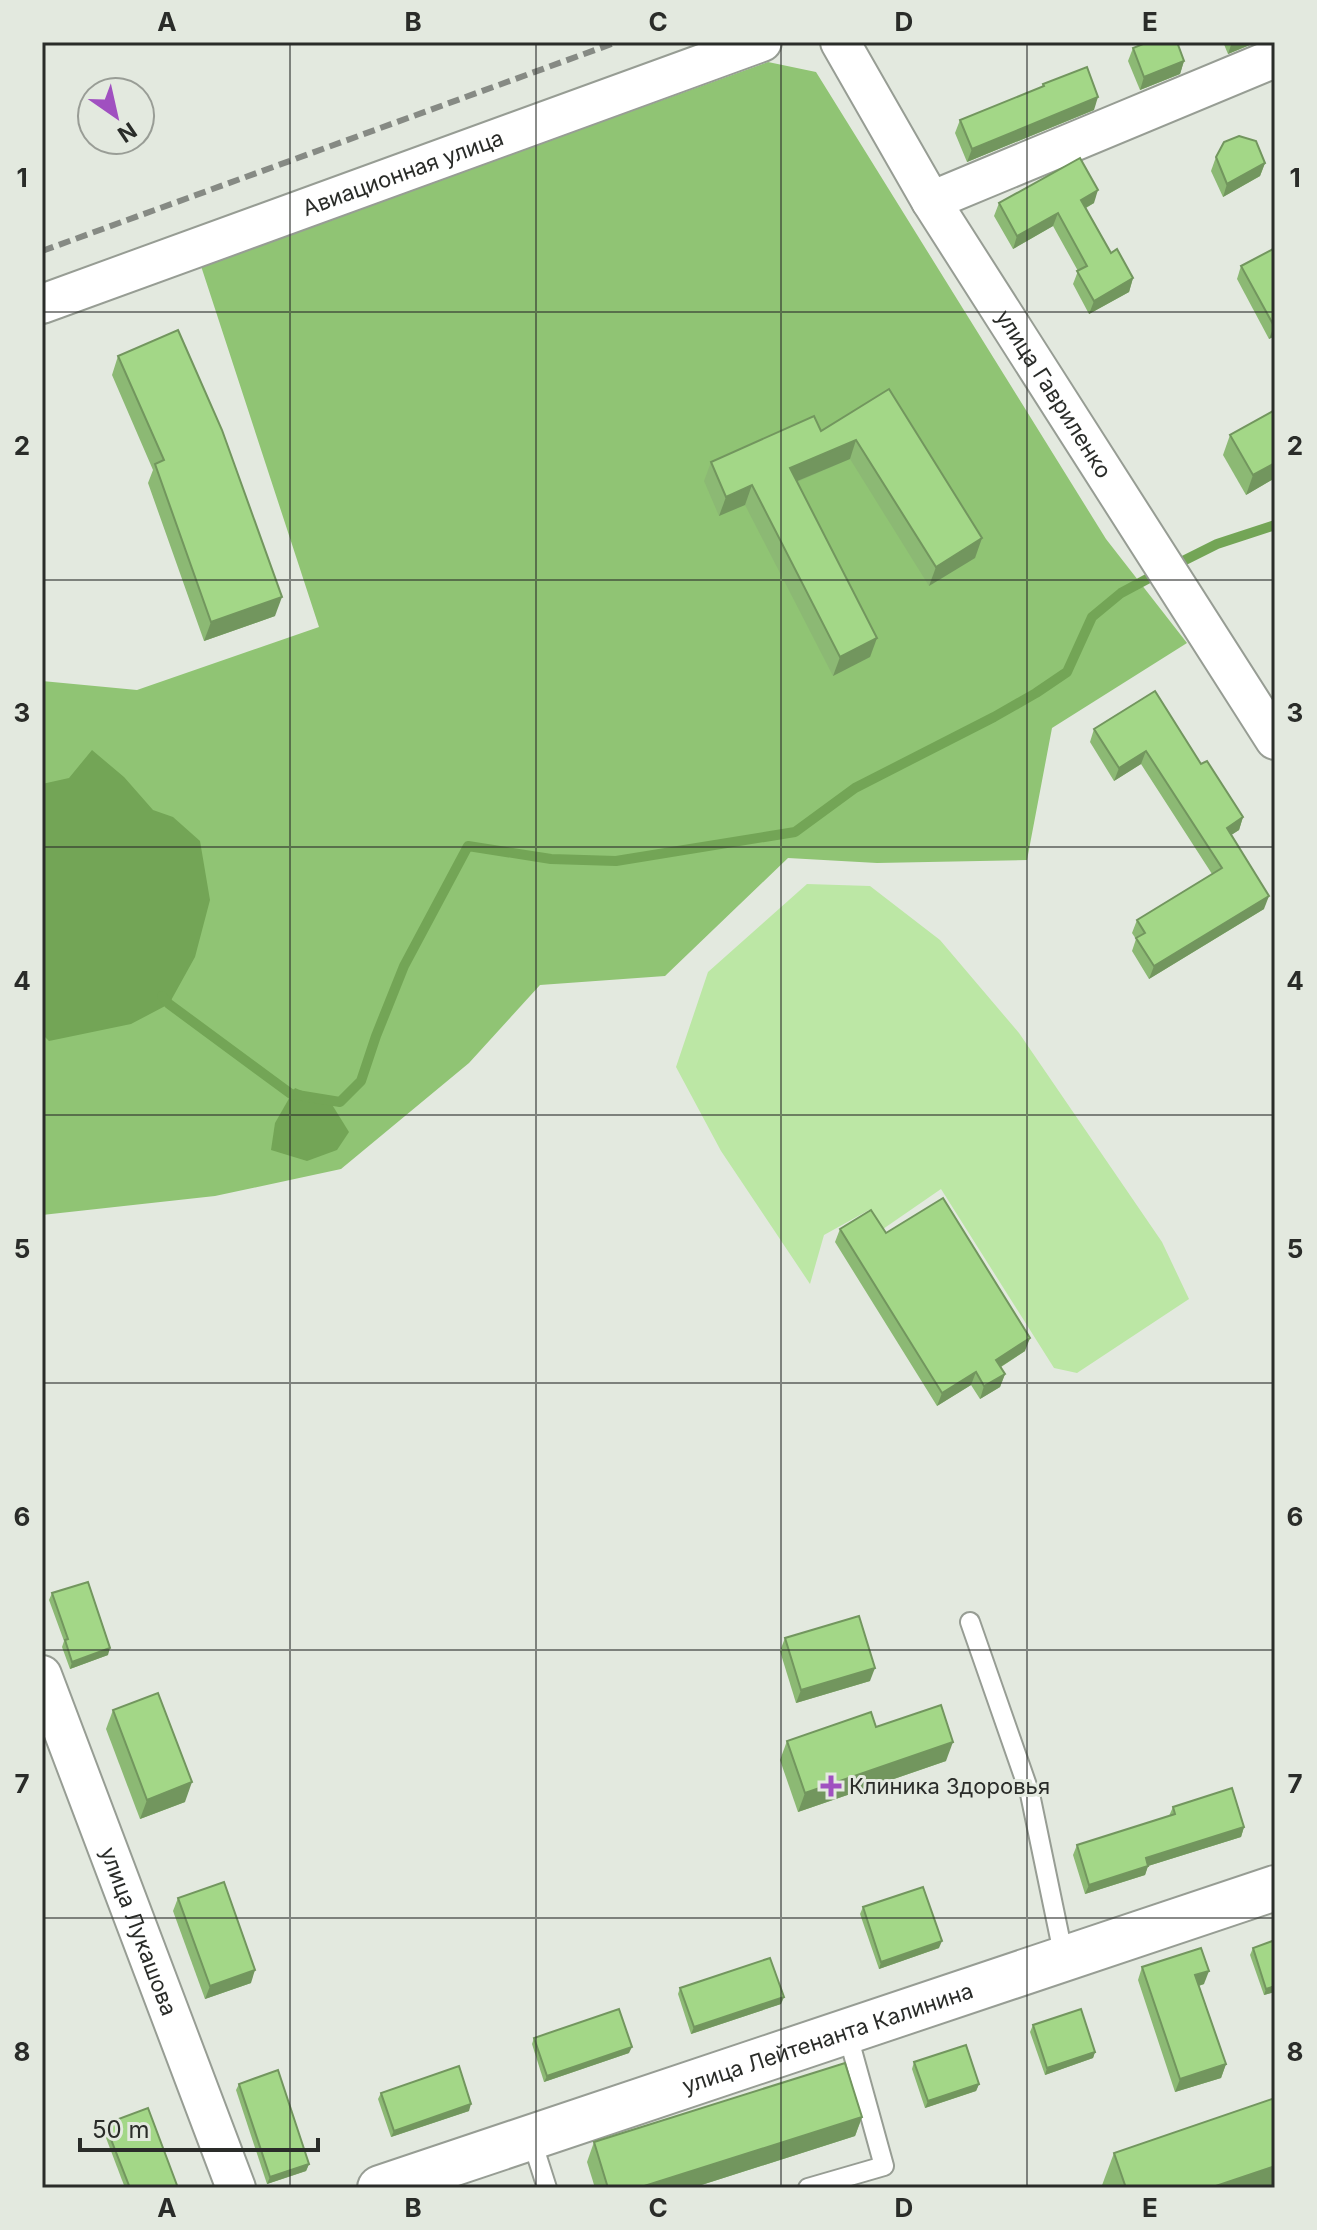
<svg xmlns="http://www.w3.org/2000/svg" width="1317" height="2230" viewBox="0 0 1317 2230" font-family="Inter,sans-serif">
<style>
.green{fill:#bce7a5}
.forest{fill:#90c474}
.water{fill:#73a556}
.lines{fill:none;stroke-linecap:round;stroke-linejoin:round}
.stream{stroke:#73a556;stroke-width:10}
.lane-casing{stroke:#979d94;stroke-width:22}
.street-casing{stroke:#979d94;stroke-width:42}
.secondary-casing{stroke:#979d94;stroke-width:48}
.lane{stroke:#fff;stroke-width:18}
.street{stroke:#fff;stroke-width:38}
.secondary{stroke:#fff;stroke-width:44}
.rail{stroke:#868a84;stroke-width:6;stroke-dasharray:12 6;stroke-linecap:butt}
.wall{fill:#8cb974}
.shaded-wall{fill:#72965e}
.building{fill:#a3d787;stroke:#72965e;stroke-width:2}
.grid{fill:none;stroke:#2a2c29;stroke-width:2;stroke-opacity:0.55}
.poi-dot{fill:#a050c0;stroke:#e3e9df;stroke-width:3}
.labels{text-anchor:middle;dominant-baseline:central;stroke-width:6;stroke-linejoin:round;paint-order:stroke}
.street-label{font-size:22px;fill:#2a2c29;stroke:#e3e9df}
.poi-label{font-size:22px;fill:#2a2c29;stroke:#e3e9df;text-anchor:start}
.neatline{fill:none;stroke:#2a2c29;stroke-width:3}
.grid-label{font-size:26px;text-anchor:middle;font-weight:bold;fill:#2a2c29}
</style>
<rect width="100%" height="100%" fill="#e3e9df"/>
<!-- green -->
<polygon class="green" points="807,884 870,886 940,940 1019,1033 1162,1242 1189,1299 1077,1373 1054,1368 941,1189 883,1229 869,1210 824,1235 810,1284 721,1151 676,1067 708,972"/>
<!-- forest -->
<polygon class="forest" points="768,62 816,72 1106,539 1187,643 1052,728 1027,860 877,863 788,858 665,976 540,985 469,1063 341,1169 215,1196 42,1215 42,681 137,690 319,627 201,266"/>
<!-- water -->
<g class="water">
<polygon points="92,750 124,777 153,810 173,817 200,841 210,900 195,957 169,1004 131,1024 49,1041 42,1034 42,784 69,778"/>
<polygon points="295,1088 331,1103 349,1132 337,1150 307,1161 271,1150 275,1123"/>
</g>
<g class="lines">
<!-- stream -->
<g class="stream">
<polyline points="1173,566 1217,544 1275,525"/>
<polyline points="162,996 169,1004 291,1094 340,1102 361,1081 376,1036 404,966 468,846 551,859 616,861 795,832 855,788 994,717 1036,693 1067,672 1092,617 1121,593 1149,578"/>
</g>
<defs>
<g id="lane">
<polyline points="970,1622 1030,1794 1064,1958"/>
<polyline points="531,2138 547,2188"/>
<polyline points="808,2188 884,2166 847,2032"/>
</g>
<g id="street">
<path id="s1" d="M840 42 931 201 1275 740"/>
<polyline points="931,201 1275,58"/>
<path id="s2" d="M42 304 762 42"/>
<path id="s3" d="M42 1675 236 2188"/>
</g>
<g id="secondary">
<path id="s4" d="M380 2188 1275 1888"/>
</g>
</defs>
<!-- lane casing -->
<use href="#lane" class="lane-casing"/>
<!-- street casing -->
<use href="#street" class="street-casing"/>
<!-- secondary casing -->
<use href="#secondary" class="secondary-casing"/>
<!-- lane -->
<use href="#lane" class="lane"/>
<!-- street -->
<use href="#street" class="street"/>
<!-- secondary -->
<use href="#secondary" class="secondary"/>
<!-- rail -->
<polyline class="rail" points="42,251 617,42"/>
</g>
<!-- wall -->
<g class="wall">
<polygon points="1223,42 1257,42 1228,54"/>
<polygon points="1133,48 1184,61 1180,74 1140,90 1128,61"/>
<polygon points="1043,84 1094,110 967,162 955,133 960,120 1042,87"/>
<polygon points="1216,157 1265,163 1260,176 1223,197 1211,171"/>
<polygon points="999,203 1094,203 1086,208 1111,253 1133,278 1129,292 1089,314 1073,284 1078,271 1053,226 1013,249 994,216"/>
<polygon points="1275,248 1275,336 1269,339 1237,279 1241,266"/>
<polygon points="118,356 275,616 204,641 148,483 153,470 112,375"/>
<polygon points="889,389 982,538 975,558 929,586 850,459 797,482 877,638 870,657 833,676 745,505 719,516 704,481 711,462 821,431"/>
<polygon points="1230,435 1275,478 1246,495 1223,455"/>
<polygon points="1094,729 1201,764 1243,817 1239,830 1231,835 1264,909 1149,979 1132,951 1136,939 1132,933 1137,920 1212,874 1141,764 1114,781 1090,742"/>
<polygon points="840,1229 886,1233 1025,1351 1001,1367 1005,1374 1000,1387 980,1399 971,1385 937,1406 835,1242"/>
<polygon points="52,1593 108,1655 70,1669 62,1647 64,1641 49,1600"/>
<polygon points="785,1638 870,1681 796,1703 780,1651"/>
<polygon points="113,1710 185,1802 140,1819 106,1729"/>
<polygon points="876,1727 946,1761 798,1812 780,1760 787,1741"/>
<polygon points="1173,1807 1244,1827 1241,1837 1148,1866 1145,1875 1085,1894 1073,1855 1077,1845 1169,1816"/>
<polygon points="178,1898 251,1983 205,1999 173,1911"/>
<polygon points="863,1907 939,1948 879,1969 860,1914"/>
<polygon points="1275,1940 1275,1992 1264,1995 1250,1955 1253,1948"/>
<polygon points="1142,1967 1204,1984 1199,1986 1226,2064 1221,2078 1175,2092 1138,1980"/>
<polygon points="680,1988 781,2004 691,2034 678,1994"/>
<polygon points="1033,2025 1095,2052 1093,2058 1045,2075 1030,2032"/>
<polygon points="534,2038 629,2053 544,2082 532,2044"/>
<polygon points="914,2062 979,2084 976,2091 925,2108 912,2069"/>
<polygon points="239,2084 309,2164 306,2171 267,2184 236,2090"/>
<polygon points="381,2093 469,2111 391,2137 378,2099"/>
<polygon points="862,2117 855,2136 692,2188 595,2188 587,2162 594,2142"/>
<polygon points="105,2124 178,2188 125,2188 103,2130"/>
<polygon points="1114,2153 1275,2188 1101,2188"/>
</g>
<!-- shaded-wall -->
<g class="shaded-wall">
<polygon points="1232,42 1257,42 1228,54"/>
<polygon points="1184,61 1180,74 1140,90 1144,77"/>
<polygon points="1098,97 1094,110 967,162 972,149"/>
<polygon points="1265,163 1260,176 1223,197 1227,184"/>
<polygon points="1098,190 1094,203 1076,213 1081,200"/>
<polygon points="1058,213 1053,226 1013,249 1017,236"/>
<polygon points="1133,278 1129,292 1089,314 1094,301"/>
<polygon points="1274,326 1275,326 1275,336 1269,339"/>
<polygon points="856,440 850,459 783,487 790,468"/>
<polygon points="1275,463 1275,478 1246,495 1253,475"/>
<polygon points="752,485 745,505 719,516 726,497"/>
<polygon points="982,538 975,558 929,586 936,567"/>
<polygon points="282,597 275,616 204,641 211,622"/>
<polygon points="877,638 870,657 833,676 840,657"/>
<polygon points="1146,751 1141,764 1114,781 1119,768"/>
<polygon points="1243,817 1239,830 1222,841 1227,828"/>
<polygon points="1269,896 1264,909 1149,979 1154,966"/>
<polygon points="1030,1338 1025,1351 991,1373 996,1360"/>
<polygon points="976,1372 971,1385 937,1406 942,1393"/>
<polygon points="1005,1374 1000,1387 980,1399 984,1386"/>
<polygon points="110,1648 108,1655 70,1669 72,1662"/>
<polygon points="875,1668 870,1681 796,1703 801,1690"/>
<polygon points="953,1742 946,1761 798,1812 805,1793"/>
<polygon points="192,1782 185,1802 140,1819 147,1800"/>
<polygon points="1244,1827 1241,1837 1148,1866 1145,1875 1085,1894 1089,1885 1146,1858"/>
<polygon points="942,1941 939,1948 879,1969 881,1962"/>
<polygon points="255,1970 251,1983 205,1999 210,1986"/>
<polygon points="1209,1971 1204,1984 1191,1988 1195,1975"/>
<polygon points="1275,1986 1275,1992 1264,1995 1266,1989"/>
<polygon points="784,1997 781,2004 691,2034 694,2027"/>
<polygon points="632,2047 629,2053 544,2082 547,2076"/>
<polygon points="1095,2052 1093,2058 1045,2075 1047,2068"/>
<polygon points="1226,2064 1221,2078 1175,2092 1180,2079"/>
<polygon points="979,2084 976,2091 925,2108 928,2101"/>
<polygon points="471,2104 469,2111 391,2137 394,2131"/>
<polygon points="862,2117 855,2136 692,2188 638,2188"/>
<polygon points="309,2164 306,2171 267,2184 270,2177"/>
<polygon points="1275,2166 1275,2188 1210,2188"/>
</g>
<!-- building -->
<g class="building">
<polygon points="1148,42 1177,42 1184,61 1144,77 1133,48"/>
<polygon points="1087,67 1098,97 972,149 960,120 1044,86 1043,84"/>
<polygon points="1239,136 1256,141 1265,163 1227,184 1216,157 1224,142"/>
<polygon points="1080,158 1098,190 1081,200 1111,253 1117,249 1133,278 1094,301 1077,271 1087,266 1058,213 1017,236 999,203"/>
<polygon points="1275,248 1275,326 1274,326 1241,266"/>
<polygon points="178,330 222,430 282,597 211,622 155,464 164,460 118,356"/>
<polygon points="889,389 982,538 936,567 856,440 790,468 877,638 840,657 752,485 726,497 711,462 814,416 821,431"/>
<polygon points="1273,411 1275,414 1275,463 1253,475 1230,435"/>
<polygon points="1155,691 1201,764 1207,761 1243,817 1227,828 1269,896 1154,966 1136,938 1145,933 1137,920 1222,868 1146,751 1119,768 1094,729"/>
<polygon points="943,1198 1030,1338 996,1360 1005,1374 984,1386 976,1372 942,1393 840,1229 871,1210 886,1233"/>
<polygon points="88,1582 110,1648 72,1662 65,1640 68,1639 52,1593"/>
<polygon points="859,1616 875,1668 801,1690 785,1638"/>
<polygon points="158,1693 192,1782 147,1800 113,1710"/>
<polygon points="941,1705 953,1742 805,1793 787,1741 871,1712 876,1727"/>
<polygon points="1232,1788 1244,1827 1146,1858 1148,1866 1089,1885 1077,1845 1175,1814 1173,1807"/>
<polygon points="224,1882 255,1970 210,1986 178,1898"/>
<polygon points="923,1887 942,1941 881,1962 863,1907"/>
<polygon points="1275,1940 1275,1986 1266,1989 1253,1948"/>
<polygon points="1201,1948 1209,1971 1195,1975 1226,2064 1180,2079 1142,1967"/>
<polygon points="770,1958 784,1997 694,2027 680,1988"/>
<polygon points="619,2009 632,2047 547,2076 534,2038"/>
<polygon points="1081,2009 1095,2052 1047,2068 1033,2025"/>
<polygon points="966,2045 979,2084 928,2101 914,2062"/>
<polygon points="845,2063 862,2117 638,2188 608,2188 594,2142"/>
<polygon points="459,2066 471,2104 394,2131 381,2093"/>
<polygon points="278,2070 309,2164 270,2177 239,2084"/>
<polygon points="1275,2098 1275,2166 1210,2188 1126,2188 1114,2153"/>
<polygon points="148,2108 178,2188 130,2188 105,2124"/>
</g>
<!-- grid -->
<path class="grid" d="M290 42V2188M536 42V2188M781 42V2188M1027 42V2188M42 312H1275M42 580H1275M42 847H1275M42 1115H1275M42 1383H1275M42 1650H1275M42 1918H1275"/>
<!-- markers -->
<path class="poi-dot" d="M827 1774h8v8h8v8h-8v8h-8v-8h-8v-8h8z"/>
<g class="labels">
<!-- street labels -->
<g class="street-label">
<text stroke="none"><textPath href="#s2" startOffset="384">Авиационная улица</textPath></text>
<text stroke="none"><textPath href="#s1" startOffset="412">улица Гавриленко</textPath></text>
<text stroke="none"><textPath href="#s3" startOffset="274">улица Лукашова</textPath></text>
<text stroke="none"><textPath href="#s4" startOffset="472">улица Лейтенанта Калинина</textPath></text>
</g>
<!-- poi labels -->
<g class="poi-label">
<text x="849" y="1786">Клиника Здоровья</text>
</g>
</g>
<!-- border -->
<rect width="1317" height="2230" fill="none" stroke="#e3e9df" stroke-width="88"/>
<!-- north arrow -->
<g transform="translate(116 116) rotate(146)"><circle r="38" fill="#e3e9df" stroke="#999d96" stroke-width="2"/>
<path d="M0-6L14 30L0 20L-14 30Z" fill="#a050c0"/>
<text y="-12" font-size="22" font-weight="bold" text-anchor="middle" fill="#2a2c29">N</text>
</g>
<!-- scale -->
<path d="M80 2138v12h238v-12" fill="none" stroke="#2a2c29" stroke-width="4"/>
<text x="92" y="2138" font-size="24" fill="#2a2c29" stroke="#e3e9df" stroke-width="6" paint-order="stroke">50 m</text>
<rect x="44" y="44" width="1229" height="2142" class="neatline"/>
<g class="grid-label">
<text x="167" y="31">A</text>
<text x="413" y="31">B</text>
<text x="658" y="31">C</text>
<text x="904" y="31">D</text>
<text x="1150" y="31">E</text>
<text x="22" y="187">1</text>
<text x="1295" y="187">1</text>
<text x="22" y="455">2</text>
<text x="1295" y="455">2</text>
<text x="22" y="722">3</text>
<text x="1295" y="722">3</text>
<text x="22" y="990">4</text>
<text x="1295" y="990">4</text>
<text x="22" y="1258">5</text>
<text x="1295" y="1258">5</text>
<text x="22" y="1526">6</text>
<text x="1295" y="1526">6</text>
<text x="22" y="1793">7</text>
<text x="1295" y="1793">7</text>
<text x="22" y="2061">8</text>
<text x="1295" y="2061">8</text>
<text x="167" y="2217">A</text>
<text x="413" y="2217">B</text>
<text x="658" y="2217">C</text>
<text x="904" y="2217">D</text>
<text x="1150" y="2217">E</text>
</g>
</svg>
